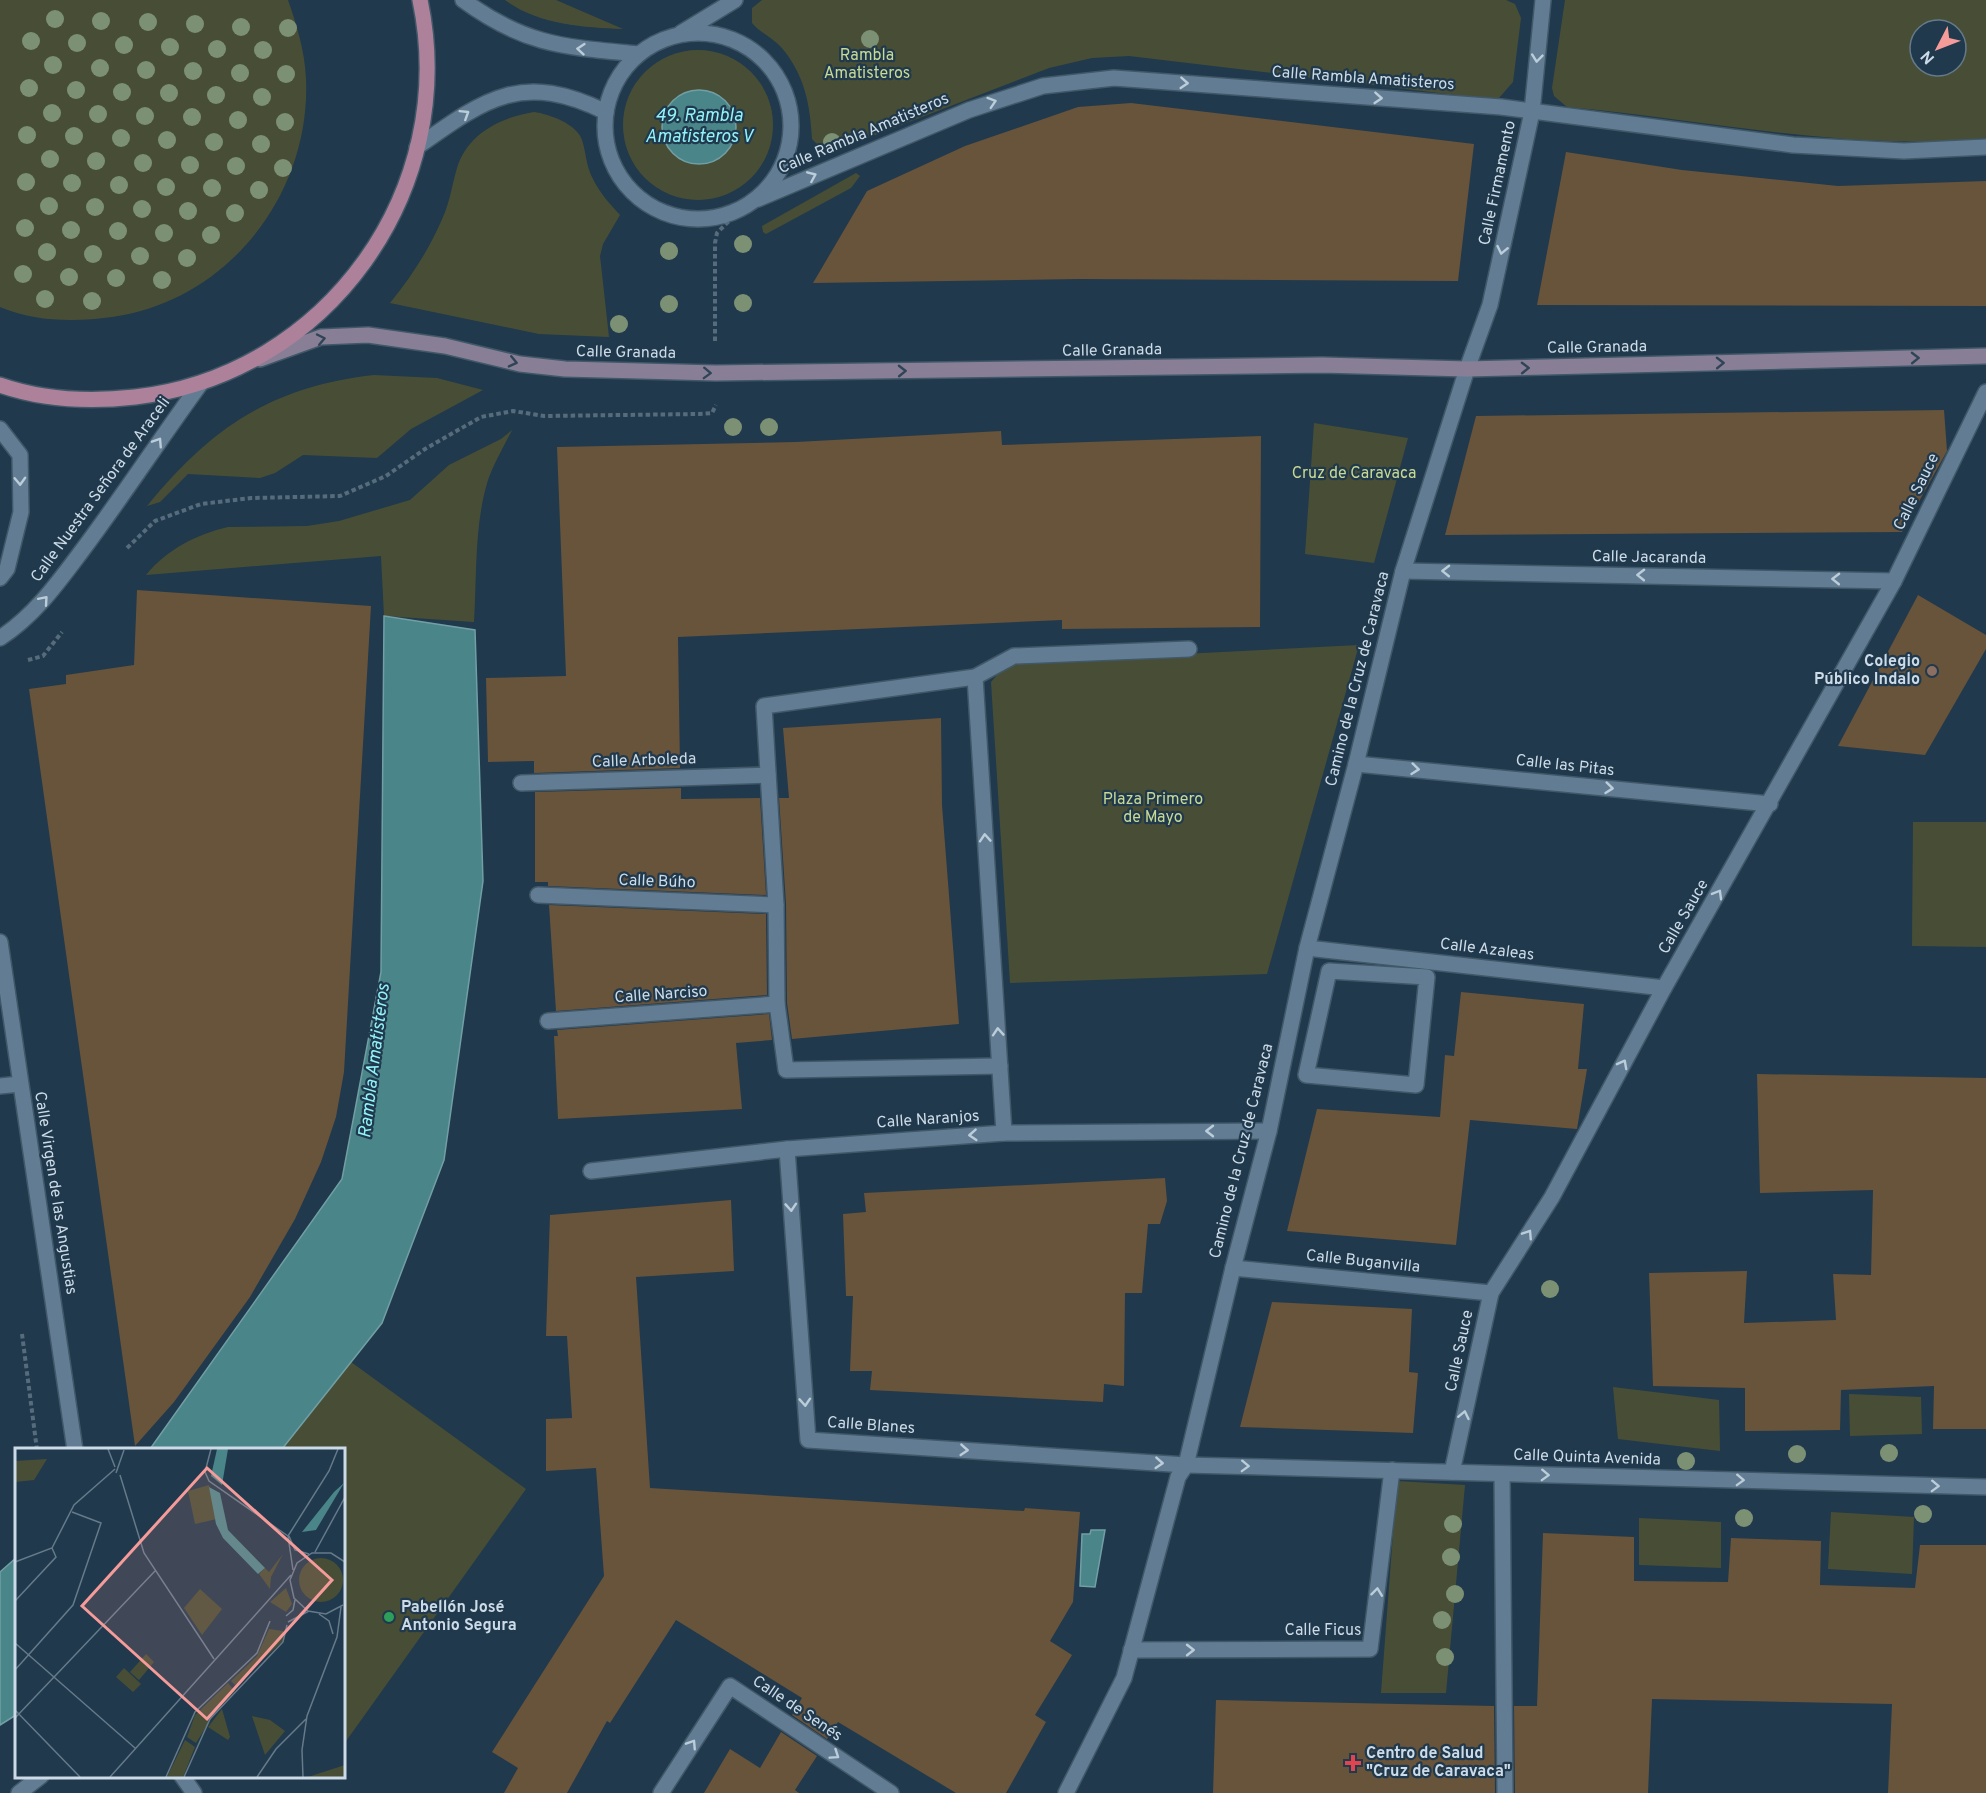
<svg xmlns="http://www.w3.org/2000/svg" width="1986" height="1793" viewBox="0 0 1986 1793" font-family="Overpass,sans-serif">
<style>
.green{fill:#484e36;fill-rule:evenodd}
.water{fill:#4a8589;stroke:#719fa5;stroke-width:1.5}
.building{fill:#68533b}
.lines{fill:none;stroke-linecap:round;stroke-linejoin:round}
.pedestrian-casing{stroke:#415868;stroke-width:18}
.minor-casing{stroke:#415868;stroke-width:18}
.tertiary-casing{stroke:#415868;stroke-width:18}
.secondary-casing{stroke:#415868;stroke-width:18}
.primary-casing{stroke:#415868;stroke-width:18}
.path{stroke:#566c7d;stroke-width:4;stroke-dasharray:4.5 3;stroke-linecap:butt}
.pedestrian{stroke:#627d93;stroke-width:15}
.minor{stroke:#627d93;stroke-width:15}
.tertiary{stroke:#627d93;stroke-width:15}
.secondary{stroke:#887f97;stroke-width:15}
.primary{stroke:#ae819b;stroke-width:15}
.tree{fill:#7c9174}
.oneway{stroke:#bccdda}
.oneway2{stroke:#304457}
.education-dot{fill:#8d6e63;stroke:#20394c;stroke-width:2}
.leisure-dot{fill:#2e9e5b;stroke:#20394c;stroke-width:2}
.health-dot{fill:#e0444e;stroke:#20394c;stroke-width:2}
.labels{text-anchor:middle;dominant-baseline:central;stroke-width:4.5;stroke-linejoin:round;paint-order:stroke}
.park-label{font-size:16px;fill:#c8d994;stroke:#20394c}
.street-label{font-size:16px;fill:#ccdbe7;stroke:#20394c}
.poi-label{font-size:16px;font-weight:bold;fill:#ccdbe7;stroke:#20394c;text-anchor:start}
.water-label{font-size:18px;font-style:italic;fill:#92f3fa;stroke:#20394c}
.inset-road{fill:none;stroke:#657a8a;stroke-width:1.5}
.view{fill:#f59b9a;fill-opacity:0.15;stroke:#f59b9a;stroke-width:3}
.inset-edge{fill:none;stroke:#ccdbe7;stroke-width:3}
</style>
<rect width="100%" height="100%" fill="#20394c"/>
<!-- green -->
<g class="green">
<path d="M0 0H288C297 26 305 52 306 79 311 195 227 301 112 317 75 322 35 322 0 307Z"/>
<path d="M505 0H556L623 29C582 27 539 25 505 0Z"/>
<path d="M762 0H1506L1515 4 1521 18 1513 82 1499 98 1489 99 1129 56 1092 58 1049 68 834 151 821 148 812 139C810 105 805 75 781 47 773 38 759 32 752 23V8Z"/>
<path d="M1565 0H1986V138C1847 152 1705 119 1567 107L1554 96 1552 88ZM1920 30H1956V66H1920Z"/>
<circle cx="698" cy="125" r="75"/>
<path d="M534 112C549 114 577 124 582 140 586 152 586 165 592 177 599 192 609 203 620 215L603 244 600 256 609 337 539 334 390 303C412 276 430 248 443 217 450 201 452 185 457 168 467 134 501 117 534 112Z"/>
<polygon points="856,173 860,176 851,188 766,234 763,232 762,226"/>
<path d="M374 375 437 378 483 390 411 429 377 458 303 455 275 473 260 478 188 474 160 502 147 506C212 427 271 387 374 375Z"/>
<polygon points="1314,423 1408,438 1374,563 1305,554"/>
<path d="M512 430C504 446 494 463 488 480 474 525 477 575 474 622L384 616 381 556 146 575C166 550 197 534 228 527L307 526 339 521 410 500 449 465 501 439Z"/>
<polygon points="1359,645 1267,974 1010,983 991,682 1007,663"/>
<polygon points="1913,822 1986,822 1986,947 1912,946"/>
<polygon points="329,1346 526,1489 344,1744 344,1450 260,1450"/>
<polygon points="1613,1387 1719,1400 1720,1451 1618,1439"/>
<polygon points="1849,1394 1921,1397 1922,1434 1850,1436"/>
<polygon points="1397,1481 1465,1485 1446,1693 1381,1693"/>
<polygon points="1831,1512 1914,1517 1912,1574 1828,1569"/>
<polygon points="1639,1518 1721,1522 1721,1568 1639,1565"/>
</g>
<!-- water -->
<g class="water">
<circle cx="699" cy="127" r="37"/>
<polygon points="384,616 475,630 483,881 444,1160 382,1323 282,1449 150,1449 342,1179 381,972"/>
<polygon points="1091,1530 1105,1530 1095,1587 1080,1586 1082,1534 1090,1534"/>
<polygon points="16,1558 16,1715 0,1725 0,1572"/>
</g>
<!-- building -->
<g class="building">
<polygon points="1131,103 1474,144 1458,281 1079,279 813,283 867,191 965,146 1078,107"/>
<polygon points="1566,152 1682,170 1838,186 1986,181 1986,306 1537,305"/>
<polygon points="1944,410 1947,451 1902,532 1445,535 1476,416"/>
<polygon points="1001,431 1002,445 1261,436 1260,627 1062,629 1062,620 678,637 680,768 534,773 534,761 488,762 486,678 566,676 557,447 796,442"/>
<polygon points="137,590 371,606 344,1072 336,1117 321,1162 295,1219 250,1297 174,1402 135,1446 29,689 66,684 66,675 134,665"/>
<polygon points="1918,595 1986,635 1986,649 1925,755 1838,746"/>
<polygon points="941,718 942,805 959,1024 792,1039 787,1003 786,904 779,798 789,798 783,728"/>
<polygon points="681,788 681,799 760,798 766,895 548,886 548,882 535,882 535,792"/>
<polygon points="549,905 766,914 767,995 556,1011"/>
<polygon points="1461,992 1584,1004 1578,1069 1587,1069 1577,1129 1470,1120 1456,1245 1287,1231 1317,1109 1440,1117 1445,1055 1454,1056"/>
<polygon points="769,1014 772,1040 736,1043 742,1109 558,1119 554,1036 558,1036 557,1030"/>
<polygon points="1757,1074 1986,1078 1986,1429 1933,1429 1934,1386 1841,1390 1840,1430 1745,1431 1745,1388 1653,1386 1649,1273 1747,1271 1744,1323 1836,1320 1833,1274 1871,1275 1873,1190 1760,1193"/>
<polygon points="1165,1178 1167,1201 1160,1224 1148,1224 1142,1293 1125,1293 1124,1386 1104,1384 1103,1402 870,1390 872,1371 850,1371 853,1296 846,1296 843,1214 866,1212 864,1193"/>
<polygon points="731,1200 734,1271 636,1277 650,1488 1024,1511 1025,1508 1080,1512 1073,1602 1050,1641 1072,1655 1035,1715 1046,1722 1006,1793 956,1793 838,1722 827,1739 792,1715 802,1698 676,1620 610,1723 607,1721 567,1793 504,1793 518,1768 492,1752 604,1576 596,1468 546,1471 546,1419 572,1418 567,1336 546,1336 550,1215"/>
<polygon points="1272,1302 1412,1309 1409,1372 1418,1373 1413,1433 1240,1427"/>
<polygon points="1543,1533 1634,1537 1634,1581 1728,1582 1731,1538 1821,1541 1820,1585 1915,1588 1920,1545 1986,1545 1986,1793 1888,1793 1892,1704 1652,1699 1648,1793 1515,1793 1514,1706 1537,1706"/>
<polygon points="1216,1700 1494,1706 1495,1793 1213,1793"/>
<polygon points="781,1732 817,1756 795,1790 799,1793 704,1793 730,1749 760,1768"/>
</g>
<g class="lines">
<defs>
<polygon id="pedestrian" points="1329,971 1427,977 1416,1085 1306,1075"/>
<g id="minor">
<polyline points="1467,369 1490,305 1532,112 1543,0"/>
<polyline points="1403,571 1894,581"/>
<polyline points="975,677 1004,1133"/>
<polyline points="1356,764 1770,804"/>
<polyline points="521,783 768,775"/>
<polyline points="538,895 776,905"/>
<polyline points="1307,948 1664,988"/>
<polyline points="548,1021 777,1004"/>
<polyline points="1000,1066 786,1070 777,1004 776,905 764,706 975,677 1014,656 1189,649"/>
<polyline points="0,1086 20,1084"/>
<polyline points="787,1149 808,1440 1186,1465"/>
<polyline points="591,1171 787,1149 1004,1133 1269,1131"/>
<polyline points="1233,1268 1491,1293"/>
<polyline points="1452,1472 1491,1293 1552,1197 1664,988 1894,581 1986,392"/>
<polyline points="1502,1474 1505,1793"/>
<polyline points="1131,1650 1370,1649 1392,1470"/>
<polyline points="182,1776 194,1793"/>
<polyline points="661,1793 730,1686 891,1793"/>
</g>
<g id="tertiary">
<path d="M463 0C526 46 565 47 639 54"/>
<circle cx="698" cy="126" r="93"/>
<polyline points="681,33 735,0"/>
<path d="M417 147C486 98 522 71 606 112"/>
<polyline points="758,199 969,110 1043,86 1114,78 1501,107 1793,145 1904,151 1986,147"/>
<polyline points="0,429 20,455 21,512 7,569 0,578"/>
<path d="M0 638C34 616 57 584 81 552 123 496 160 439 201 383"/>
<polyline points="0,942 75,1450"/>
<polyline points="1186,1465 1986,1487"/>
<polyline points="19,1793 41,1776"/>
<polyline points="1066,1793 1124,1678 1178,1477 1186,1465 1233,1268 1269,1131 1307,948 1356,764 1403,571 1467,369"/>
</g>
<polyline id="secondary" points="260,359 321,337 368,335 445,346 520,364 565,369 716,373 1322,365 1467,369 1986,356"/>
<path id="primary" d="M0 385C43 400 90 402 135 397 327 375 460 190 420 0"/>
</defs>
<!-- pedestrian casing -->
<use href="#pedestrian" class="pedestrian-casing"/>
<!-- minor casing -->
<use href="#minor" class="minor-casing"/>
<!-- tertiary casing -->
<use href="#tertiary" class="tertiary-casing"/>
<!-- secondary casing -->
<use href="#secondary" class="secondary-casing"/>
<!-- primary casing -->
<use href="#primary" class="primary-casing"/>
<!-- path -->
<g class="path">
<polyline points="715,341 715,243 717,233 733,217"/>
<polyline points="127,548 155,521 201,504 251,498 340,496 386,476 425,449 481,417 513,411 544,416 699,414 712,413 716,405"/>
<polyline points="28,660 43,656 62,632"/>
<polyline points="22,1334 37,1450"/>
</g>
<!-- pedestrian -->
<use href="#pedestrian" class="pedestrian"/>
<!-- minor -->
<use href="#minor" class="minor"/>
<!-- tertiary -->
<use href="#tertiary" class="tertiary"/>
<!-- secondary -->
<use href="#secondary" class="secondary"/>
<!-- primary -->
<use href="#primary" class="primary"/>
</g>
<!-- trees -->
<g class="tree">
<circle cx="55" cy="19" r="9"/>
<circle cx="101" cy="21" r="9"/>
<circle cx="148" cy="22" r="9"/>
<circle cx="195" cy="24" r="9"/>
<circle cx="241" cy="27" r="9"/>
<circle cx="288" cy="28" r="9"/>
<circle cx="870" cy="39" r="9"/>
<circle cx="31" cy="41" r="9"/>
<circle cx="77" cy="43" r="9"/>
<circle cx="124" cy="45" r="9"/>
<circle cx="170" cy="47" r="9"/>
<circle cx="217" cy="49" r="9"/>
<circle cx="263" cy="50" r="9"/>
<circle cx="53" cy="65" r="9"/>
<circle cx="100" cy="68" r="9"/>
<circle cx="146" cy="70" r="9"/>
<circle cx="193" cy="71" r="9"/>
<circle cx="240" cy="73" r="9"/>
<circle cx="286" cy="74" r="9"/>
<circle cx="29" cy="88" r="9"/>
<circle cx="76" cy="90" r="9"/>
<circle cx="122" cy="92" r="9"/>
<circle cx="169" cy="93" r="9"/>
<circle cx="216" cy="95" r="9"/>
<circle cx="262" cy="97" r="9"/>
<circle cx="52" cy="113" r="9"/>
<circle cx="98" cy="114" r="9"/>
<circle cx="145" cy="116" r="9"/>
<circle cx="192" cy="117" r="9"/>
<circle cx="238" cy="120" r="9"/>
<circle cx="285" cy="122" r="9"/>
<circle cx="27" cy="135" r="9"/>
<circle cx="74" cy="136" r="9"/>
<circle cx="121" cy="138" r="9"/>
<circle cx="167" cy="140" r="9"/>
<circle cx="214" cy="142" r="9"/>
<circle cx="832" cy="142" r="9"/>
<circle cx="261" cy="144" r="9"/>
<circle cx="50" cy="159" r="9"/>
<circle cx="96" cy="161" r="9"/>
<circle cx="143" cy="163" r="9"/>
<circle cx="190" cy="165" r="9"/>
<circle cx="236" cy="166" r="9"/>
<circle cx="283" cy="168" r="9"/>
<circle cx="26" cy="182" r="9"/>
<circle cx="72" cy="183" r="9"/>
<circle cx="119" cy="185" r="9"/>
<circle cx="166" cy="187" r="9"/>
<circle cx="212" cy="188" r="9"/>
<circle cx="259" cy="190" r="9"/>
<circle cx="49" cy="206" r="9"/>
<circle cx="95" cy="207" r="9"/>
<circle cx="142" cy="209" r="9"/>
<circle cx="188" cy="211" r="9"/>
<circle cx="235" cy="213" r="9"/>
<circle cx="25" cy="228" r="9"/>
<circle cx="71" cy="230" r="9"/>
<circle cx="118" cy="231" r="9"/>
<circle cx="164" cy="233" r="9"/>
<circle cx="211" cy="235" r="9"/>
<circle cx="743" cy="244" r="9"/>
<circle cx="669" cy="251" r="9"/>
<circle cx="47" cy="252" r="9"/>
<circle cx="93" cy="254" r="9"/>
<circle cx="140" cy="256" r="9"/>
<circle cx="187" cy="258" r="9"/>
<circle cx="23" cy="274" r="9"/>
<circle cx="69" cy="277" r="9"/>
<circle cx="116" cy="278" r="9"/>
<circle cx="162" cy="280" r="9"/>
<circle cx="45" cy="299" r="9"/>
<circle cx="92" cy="301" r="9"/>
<circle cx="743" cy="303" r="9"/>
<circle cx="669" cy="304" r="9"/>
<circle cx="619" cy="324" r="9"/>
<circle cx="733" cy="427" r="9"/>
<circle cx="769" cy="427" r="9"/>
<circle cx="1550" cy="1289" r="9"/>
<circle cx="1889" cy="1453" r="9"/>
<circle cx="1797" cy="1454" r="9"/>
<circle cx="1686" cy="1461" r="9"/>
<circle cx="1923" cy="1514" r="9"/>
<circle cx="1744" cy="1518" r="9"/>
<circle cx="1453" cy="1524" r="9"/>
<circle cx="1451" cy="1557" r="9"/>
<circle cx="1455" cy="1594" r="9"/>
<circle cx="1442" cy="1620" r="9"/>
<circle cx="1445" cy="1657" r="9"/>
</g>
<!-- one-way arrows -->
<defs><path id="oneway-chevron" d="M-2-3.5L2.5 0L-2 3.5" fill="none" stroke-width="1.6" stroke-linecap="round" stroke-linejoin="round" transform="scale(1.5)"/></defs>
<g class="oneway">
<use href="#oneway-chevron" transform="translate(581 49) rotate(-175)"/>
<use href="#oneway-chevron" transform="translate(1537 58) rotate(96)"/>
<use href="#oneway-chevron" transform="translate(1184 83) rotate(4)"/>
<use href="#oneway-chevron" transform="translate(1378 98) rotate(4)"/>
<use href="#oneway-chevron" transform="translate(992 102) rotate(-18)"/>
<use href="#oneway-chevron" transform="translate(465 114) rotate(-32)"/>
<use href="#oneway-chevron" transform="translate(812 176) rotate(-23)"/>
<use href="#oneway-chevron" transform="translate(1502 250) rotate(102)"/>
<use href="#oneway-chevron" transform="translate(158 442) rotate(-57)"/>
<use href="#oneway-chevron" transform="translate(20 481) rotate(88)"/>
<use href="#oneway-chevron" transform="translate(1446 571) rotate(-179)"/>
<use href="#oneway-chevron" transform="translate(1641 575) rotate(-179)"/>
<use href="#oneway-chevron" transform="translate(1836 579) rotate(-179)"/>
<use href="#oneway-chevron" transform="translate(44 600) rotate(-49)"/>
<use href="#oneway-chevron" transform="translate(1415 769) rotate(6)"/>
<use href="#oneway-chevron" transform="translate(1609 788) rotate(6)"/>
<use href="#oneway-chevron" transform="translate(985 838) rotate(-94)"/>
<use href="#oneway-chevron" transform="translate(1718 894) rotate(-60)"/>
<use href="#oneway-chevron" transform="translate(998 1032) rotate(-94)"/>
<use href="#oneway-chevron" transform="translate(1623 1064) rotate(-62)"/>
<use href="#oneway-chevron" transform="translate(1210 1131) rotate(180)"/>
<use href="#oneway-chevron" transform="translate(973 1135) rotate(176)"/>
<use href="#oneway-chevron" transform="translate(791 1207) rotate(86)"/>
<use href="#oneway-chevron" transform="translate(1528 1234) rotate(-57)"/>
<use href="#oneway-chevron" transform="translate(805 1402) rotate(86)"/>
<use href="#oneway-chevron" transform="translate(1464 1415) rotate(-78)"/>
<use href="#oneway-chevron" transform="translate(964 1450) rotate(4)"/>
<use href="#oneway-chevron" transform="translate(1159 1463) rotate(4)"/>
<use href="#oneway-chevron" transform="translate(1245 1466) rotate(2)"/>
<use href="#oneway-chevron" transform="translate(1545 1475) rotate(2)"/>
<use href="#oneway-chevron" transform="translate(1740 1480) rotate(2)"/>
<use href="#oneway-chevron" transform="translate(1935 1486) rotate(2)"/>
<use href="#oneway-chevron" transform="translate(1377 1592) rotate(-83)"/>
<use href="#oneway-chevron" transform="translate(1190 1650)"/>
<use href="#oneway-chevron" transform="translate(692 1744) rotate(-57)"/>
<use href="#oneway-chevron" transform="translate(835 1755) rotate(34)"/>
</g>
<g class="oneway2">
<use href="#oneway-chevron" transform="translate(321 339) rotate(-12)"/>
<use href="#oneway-chevron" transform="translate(1915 358) rotate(-1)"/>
<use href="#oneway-chevron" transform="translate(513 362) rotate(13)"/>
<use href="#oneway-chevron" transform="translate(1720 363) rotate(-1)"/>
<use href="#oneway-chevron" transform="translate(1525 368) rotate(-1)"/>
<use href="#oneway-chevron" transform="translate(902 371) rotate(-1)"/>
<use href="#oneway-chevron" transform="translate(707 373) rotate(2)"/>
</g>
<!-- markers -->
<circle class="education-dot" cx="1932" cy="671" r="6"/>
<circle class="leisure-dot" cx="389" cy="1617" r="6"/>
<path class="health-dot" d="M1350 1754h6v6h6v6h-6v6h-6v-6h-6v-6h6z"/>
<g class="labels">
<!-- park labels -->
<g class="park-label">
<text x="867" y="56">Rambla<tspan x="867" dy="18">Amatisteros</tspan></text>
<text x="1354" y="474">Cruz de Caravaca</text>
<text x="1153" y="800">Plaza Primero<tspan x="1153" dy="18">de Mayo</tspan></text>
</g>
<!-- street labels -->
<g class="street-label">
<text transform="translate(1363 79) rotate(4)">Calle Rambla Amatisteros</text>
<text transform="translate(864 134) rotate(-23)">Calle Rambla Amatisteros</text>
<text transform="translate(1498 183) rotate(-78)">Calle Firmamento</text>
<text transform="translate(1597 348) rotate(-1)">Calle Granada</text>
<text transform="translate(1112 351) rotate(-1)">Calle Granada</text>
<text transform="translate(626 353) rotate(1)">Calle Granada</text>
<text transform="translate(101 490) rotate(-54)">Calle Nuestra Señora de Araceli</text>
<text transform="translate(1917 492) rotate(-64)">Calle Sauce</text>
<text transform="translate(1649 558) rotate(1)">Calle Jacaranda</text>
<text transform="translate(1358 679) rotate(-76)">Camino de la Cruz de Caravaca</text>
<text transform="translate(644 761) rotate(-2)">Calle Arboleda</text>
<text transform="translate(1565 766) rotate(6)">Calle las Pitas</text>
<text transform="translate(657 882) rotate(2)">Calle Búho</text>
<text transform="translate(1684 917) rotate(-60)">Calle Sauce</text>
<text transform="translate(1487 950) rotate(7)">Calle Azaleas</text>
<text transform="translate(661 995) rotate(-4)">Calle Narciso</text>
<text transform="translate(928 1120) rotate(-4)">Calle Naranjos</text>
<text transform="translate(1242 1151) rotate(-76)">Camino de la Cruz de Caravaca</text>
<text transform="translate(55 1193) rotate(81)">Calle Virgen de las Angustias</text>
<text transform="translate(1363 1262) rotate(6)">Calle Buganvilla</text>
<text transform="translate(1460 1351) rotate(-78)">Calle Sauce</text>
<text transform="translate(871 1426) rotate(4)">Calle Blanes</text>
<text transform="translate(1587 1458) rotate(2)">Calle Quinta Avenida</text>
<text x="1323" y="1631">Calle Ficus</text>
<text transform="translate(797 1709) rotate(34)">Calle de Senés</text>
</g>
<!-- poi labels -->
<g class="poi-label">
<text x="1920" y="662" text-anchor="end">Colegio<tspan x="1920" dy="18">Público Indalo</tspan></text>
<text x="401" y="1608">Pabellón José<tspan x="401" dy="18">Antonio Segura</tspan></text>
<text x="1366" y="1754">Centro de Salud<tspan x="1366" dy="18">"Cruz de Caravaca"</tspan></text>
</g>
<!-- water labels -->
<g class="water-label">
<text x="699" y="116">49. Rambla<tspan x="699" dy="21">Amatisteros V</tspan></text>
<text transform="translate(375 1061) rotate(-83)">Rambla Amatisteros</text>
</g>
</g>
<!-- overview -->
<g transform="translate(15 1448)">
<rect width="330" height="330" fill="#20394c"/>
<path d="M32 11 19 32 0 34V13ZM194 37 202 71 180 76 173 43ZM268 106 256 129 255 141 244 126 250 120 254 124ZM284 132a22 22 0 1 1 44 0a22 22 0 1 1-44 0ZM271 140 277 156 271 164 255 154ZM185 141 207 161 187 187 169 160ZM254 181 268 183V193L220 237 216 233 242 208ZM131 206 139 214 124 232 115 224ZM109 220 126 236 118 244 101 229ZM213 235 220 243 201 263 181 295 172 289 180 267ZM207 261 215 289 213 292 193 279ZM237 268 255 272 270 283 250 307ZM170 292 180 299 168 329H152ZM330 317V329H291L296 328Z" fill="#484e36"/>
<path d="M202 1H213L207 37 196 28ZM329 35 301 82 287 84 319 44ZM194 39 205 45 213 82 250 120 243 126 208 90 201 76Z" fill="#4a8589"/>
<path class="inset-road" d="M93 1 100 19M196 1 190 24 194 33 273 88M101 25 109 2M105 27 129 105 199 211M274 88 280 102 294 106M300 104 330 49M0 114 37 100 59 57 100 21M278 122 273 88 314 23 323 1M0 153 41 109 37 100M328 157 311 166 293 163 279 150 275 132 282 115 297 105H316L330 114M304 166 314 173 318 186M271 168 278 162 280 152M273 174 294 163M0 195 120 300M0 222 58 157 86 75 57 64M0 262 65 329M0 270 140 123M95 329 276 127M151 329 180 264 242 205 255 173M169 329 195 271 268 194 272 177M242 329 261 301 291 271M288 329 287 302 292 268 322 189 326 159"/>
<path class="view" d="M192 20 317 132 192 271 67 158Z"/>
<rect width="330" height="330" class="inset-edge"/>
</g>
<!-- north arrow -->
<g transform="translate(1938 48) rotate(228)"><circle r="28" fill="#20394c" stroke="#657a8a" stroke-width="1.5"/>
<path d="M0-4.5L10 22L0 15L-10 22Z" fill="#f59b9a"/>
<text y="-9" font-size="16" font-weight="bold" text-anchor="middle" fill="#ccdbe7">N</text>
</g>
</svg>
